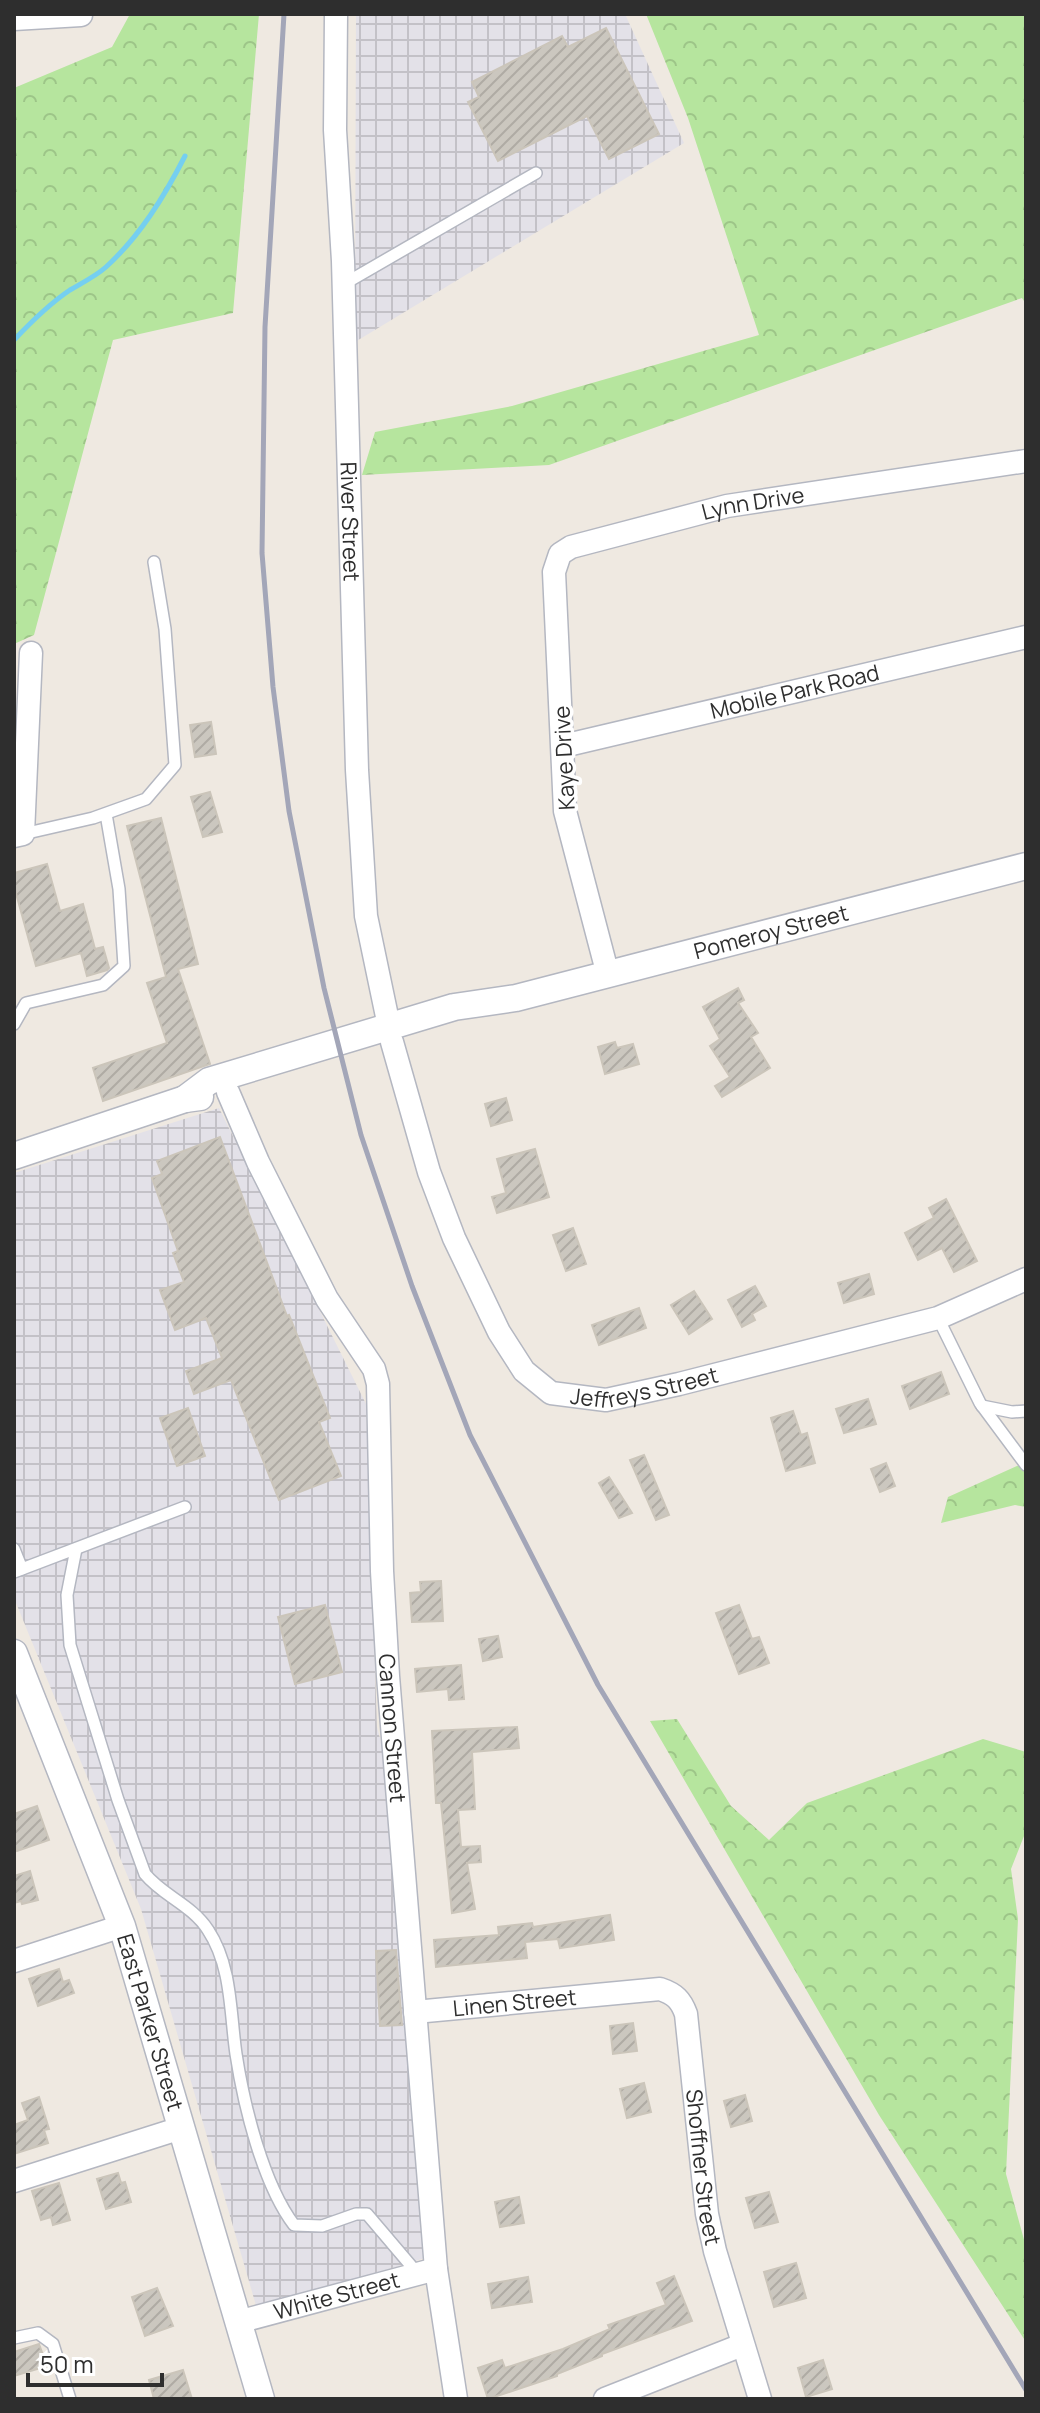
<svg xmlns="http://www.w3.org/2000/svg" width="1040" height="2413" viewBox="0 0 1040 2413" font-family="Manrope,sans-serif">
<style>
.industrial{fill:url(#industrial-grid)}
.forest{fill:url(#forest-crowns)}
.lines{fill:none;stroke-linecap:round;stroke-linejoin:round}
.stream{stroke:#75cff0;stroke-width:5}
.building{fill:url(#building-hatch);stroke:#cbc5ba;stroke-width:2}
.service-casing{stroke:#b4b7c1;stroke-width:14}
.minor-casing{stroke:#b4b7c1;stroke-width:25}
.tertiary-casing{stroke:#b4b7c1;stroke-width:29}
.service{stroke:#fff;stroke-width:11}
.minor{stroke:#fff;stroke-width:22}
.tertiary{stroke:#fff;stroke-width:26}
.rail{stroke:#a3a6b8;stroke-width:5}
.labels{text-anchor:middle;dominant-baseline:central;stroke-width:7;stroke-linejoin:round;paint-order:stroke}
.street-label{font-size:22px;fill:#2e2e2e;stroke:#fff}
</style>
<defs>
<pattern id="industrial-grid" width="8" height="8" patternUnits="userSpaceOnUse" patternTransform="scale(2)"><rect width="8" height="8" fill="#e3e1e8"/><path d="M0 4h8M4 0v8" fill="none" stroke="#c3c1c7"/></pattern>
<pattern id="forest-crowns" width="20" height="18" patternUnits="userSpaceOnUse" patternTransform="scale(2)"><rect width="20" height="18" fill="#b6e59e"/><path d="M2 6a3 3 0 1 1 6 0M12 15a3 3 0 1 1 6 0" fill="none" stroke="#9dc588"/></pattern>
<pattern id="building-hatch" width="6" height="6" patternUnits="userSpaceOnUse" patternTransform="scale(2)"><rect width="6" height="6" fill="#cbc7bf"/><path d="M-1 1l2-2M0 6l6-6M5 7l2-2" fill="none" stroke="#afaba4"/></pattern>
</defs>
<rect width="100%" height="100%" fill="#efe9e1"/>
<!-- industrial -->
<g class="industrial">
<polygon points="356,14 625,14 684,143 355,342"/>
<polygon points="219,1108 366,1404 377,1727 390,1777 425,2258 257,2309 141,1909 14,1598 14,1173"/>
</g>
<!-- forest -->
<g class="forest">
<polygon points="130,14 259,14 233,313 113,340 34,635 14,644 14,88 112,47"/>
<polygon points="646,14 1026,14 1026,304 1022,298 549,465 362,475 375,432 512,406 759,335 688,118"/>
<polygon points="1026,1462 1026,1507 1015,1505 941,1523 948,1497"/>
<polygon points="677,1719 731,1806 769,1840 807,1803 983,1739 1026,1752 1026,1831 1011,1869 1018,1919 1006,2174 1026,2247 1026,2342 879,2115 650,1721"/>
</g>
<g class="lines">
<!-- stream -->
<path class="stream" d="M14 340C31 322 49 304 70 290 82 283 96 276 106 267 140 236 164 197 185 156"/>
</g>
<!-- building -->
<g class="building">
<polygon points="606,28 659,134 609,159 587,116 498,161 468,102 479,97 472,82 562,36 568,47"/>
<polygon points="211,722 216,754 195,757 190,725"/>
<polygon points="210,792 222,832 203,837 191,797"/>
<polygon points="161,818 198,964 178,969 210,1064 103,1101 93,1068 167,1043 147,983 166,977 127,826"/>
<polygon points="47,864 60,911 83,904 95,949 103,947 109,968 107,970 87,976 81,953 36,966 14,886 14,873"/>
<polygon points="738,988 744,1000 738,1003 758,1033 751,1037 770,1068 722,1097 715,1086 730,1077 710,1046 720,1039 703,1007"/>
<polygon points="615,1042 617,1048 633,1044 639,1064 605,1074 598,1047"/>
<polygon points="506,1098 512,1120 491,1126 485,1104"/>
<polygon points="220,1137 287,1316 289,1315 330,1418 319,1422 341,1476 279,1500 231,1380 194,1394 186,1371 222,1358 206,1318 175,1330 160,1290 184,1282 173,1253 178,1251 152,1178 162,1174 157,1161"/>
<polygon points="535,1149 549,1197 497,1213 492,1197 506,1193 497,1159"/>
<polygon points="946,1199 977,1261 954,1272 942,1248 918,1260 905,1233 934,1218 929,1208"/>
<polygon points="573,1228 586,1264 566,1271 553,1235"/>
<polygon points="869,1274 874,1294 844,1303 838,1283"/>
<polygon points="755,1286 766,1306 752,1314 755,1320 742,1327 728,1300"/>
<polygon points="694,1291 712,1319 689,1334 671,1305"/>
<polygon points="639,1308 646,1328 599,1345 592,1325"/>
<polygon points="941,1372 949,1394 910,1409 902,1386"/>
<polygon points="868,1399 876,1424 844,1433 836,1409"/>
<polygon points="188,1408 205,1456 177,1466 160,1418"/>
<polygon points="793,1411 801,1435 807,1433 815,1463 786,1471 771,1418"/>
<polygon points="644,1455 669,1515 656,1520 630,1460"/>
<polygon points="886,1463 895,1486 880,1492 871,1469"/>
<polygon points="609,1477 632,1513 619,1518 599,1483"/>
<polygon points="441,1581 443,1621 412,1622 410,1593 421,1592 420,1582"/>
<polygon points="325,1605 342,1672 295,1684 278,1617"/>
<polygon points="739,1605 752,1639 759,1637 769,1663 739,1674 716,1613"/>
<polygon points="498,1636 502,1657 483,1661 479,1639"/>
<polygon points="461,1665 464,1699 449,1700 448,1689 417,1692 415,1669"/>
<polygon points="517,1727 519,1748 472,1752 475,1809 458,1810 461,1847 480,1846 481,1862 467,1863 475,1909 452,1913 441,1803 436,1803 432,1731"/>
<polygon points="37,1806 49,1840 17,1851 14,1842 14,1814"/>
<polygon points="30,1871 38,1900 22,1904 21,1901 14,1903 14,1876"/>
<polygon points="610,1915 614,1940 560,1948 558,1939 525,1942 527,1958 436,1967 434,1940 499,1935 498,1927 532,1923 533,1927"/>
<polygon points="396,1950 402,2025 380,2026 376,1951"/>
<polygon points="59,1969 63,1982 69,1980 74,1993 38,2006 29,1979"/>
<polygon points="633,2023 637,2051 613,2054 610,2026"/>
<polygon points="644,2083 651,2112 627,2118 620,2089"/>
<polygon points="745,2095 752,2121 731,2127 724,2101"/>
<polygon points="39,2097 49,2129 44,2130 48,2143 14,2154 14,2125 28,2120 22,2103"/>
<polygon points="118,2173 121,2183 125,2182 131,2202 106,2209 97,2179"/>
<polygon points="59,2183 70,2220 53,2225 51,2217 41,2220 32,2191"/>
<polygon points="769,2192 778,2222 755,2228 746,2198"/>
<polygon points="519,2197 524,2223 500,2227 495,2202"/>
<polygon points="796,2263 806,2298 774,2307 764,2272"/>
<polygon points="674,2276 692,2321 602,2354 602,2356 557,2374 557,2376 488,2399 478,2368 502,2360 505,2368 563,2349 610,2329 608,2325 666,2305 657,2283"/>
<polygon points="528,2277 532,2302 492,2308 488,2284"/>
<polygon points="157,2288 173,2326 145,2336 132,2297"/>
<polygon points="39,2344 47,2366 14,2376 14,2352"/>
<polygon points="823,2360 832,2389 806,2397 798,2368"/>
<polygon points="183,2370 192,2399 154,2399 149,2380"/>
</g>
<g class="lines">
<defs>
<g id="service">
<polyline points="344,284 536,173"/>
<polyline points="23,834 93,818 146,799 175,765 165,629 154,562"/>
<polyline points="14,1024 26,1003 103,985 124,966 119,889 106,814"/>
<polyline points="938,1318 980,1403 1026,1465"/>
<polyline points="982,1406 1012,1412 1026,1411"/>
<polyline points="14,1549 22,1569"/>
<path d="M76 1549 67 1595 70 1645 118 1800 145 1874C163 1896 192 1905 208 1930 232 1966 230 2013 236 2054 244 2106 263 2184 294 2225L322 2226 356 2214H367L418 2274"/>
<polyline points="14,1572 185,1507"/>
<polyline points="14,2338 38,2333 53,2344 70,2399"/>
</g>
<g id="minor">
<path id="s1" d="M336 14 335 130 343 261 357 770 366 916 389 1026"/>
<polyline points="14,19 81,15"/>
<path id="s2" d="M563 746 1026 637"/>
<polyline points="14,836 23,834 31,653"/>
<path id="s3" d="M608 975 565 811 554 572 560 554 571 547 727 506 1026 461"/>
<path id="s4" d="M392 1042 429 1172 454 1238 499 1332 524 1371 551 1393 606 1400 679 1384 938 1318 1026 1279"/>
<path id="s5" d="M228 1092 258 1162 327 1299 374 1369 378 1384 382 1571 388 1676 436 2269 456 2399"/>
<polyline points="14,1961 122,1926"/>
<path id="s6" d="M415 2012 660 1989C675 1994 681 2000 686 2014L707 2214 715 2251 760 2399"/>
<polyline points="14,2181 181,2128"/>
<path id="s7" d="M238 2322 436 2269"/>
<polyline points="605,2399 742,2345"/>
</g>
<g id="tertiary">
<path id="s8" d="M185 1099 209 1081 454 1007 516 998 1026 866"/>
<polyline points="14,1156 185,1099 200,1097"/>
<path id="s9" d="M14 1653 122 1926 261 2399"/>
</g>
</defs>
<!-- service casing -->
<use href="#service" class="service-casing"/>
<!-- minor casing -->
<use href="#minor" class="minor-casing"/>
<!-- tertiary casing -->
<use href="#tertiary" class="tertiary-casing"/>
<!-- service -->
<use href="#service" class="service"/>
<!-- minor -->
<use href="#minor" class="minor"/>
<!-- tertiary -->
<use href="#tertiary" class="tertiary"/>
<!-- rail -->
<polyline class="rail" points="284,14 265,327 262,553 273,687 289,811 324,988 361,1135 412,1286 470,1435 598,1685 1026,2390"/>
</g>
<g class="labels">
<!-- street labels -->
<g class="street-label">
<text stroke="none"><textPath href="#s3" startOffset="628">Lynn Drive</textPath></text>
<text stroke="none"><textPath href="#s1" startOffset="508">River Street</textPath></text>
<text stroke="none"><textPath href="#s2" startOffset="238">Mobile Park Road</textPath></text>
<text transform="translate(564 758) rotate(-93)">Kaye Drive</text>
<text stroke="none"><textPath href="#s8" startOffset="612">Pomeroy Street</textPath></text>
<text stroke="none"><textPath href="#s4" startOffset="486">Jeffreys Street</textPath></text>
<text stroke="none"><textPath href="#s5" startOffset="674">Cannon Street</textPath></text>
<text stroke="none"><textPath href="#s6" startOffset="100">Linen Street</textPath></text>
<text stroke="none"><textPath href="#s9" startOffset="394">East Parker Street</textPath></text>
<text stroke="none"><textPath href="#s6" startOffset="438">Shoffner Street</textPath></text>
<text stroke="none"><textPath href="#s7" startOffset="102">White Street</textPath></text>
</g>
</g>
<!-- border -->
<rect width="1040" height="2413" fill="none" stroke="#2e2e2e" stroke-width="32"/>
<!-- scale -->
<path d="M28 2373v12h134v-12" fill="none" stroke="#2e2e2e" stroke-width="4"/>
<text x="40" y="2373" font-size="24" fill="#2e2e2e" stroke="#ffffff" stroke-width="6" paint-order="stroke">50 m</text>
</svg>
